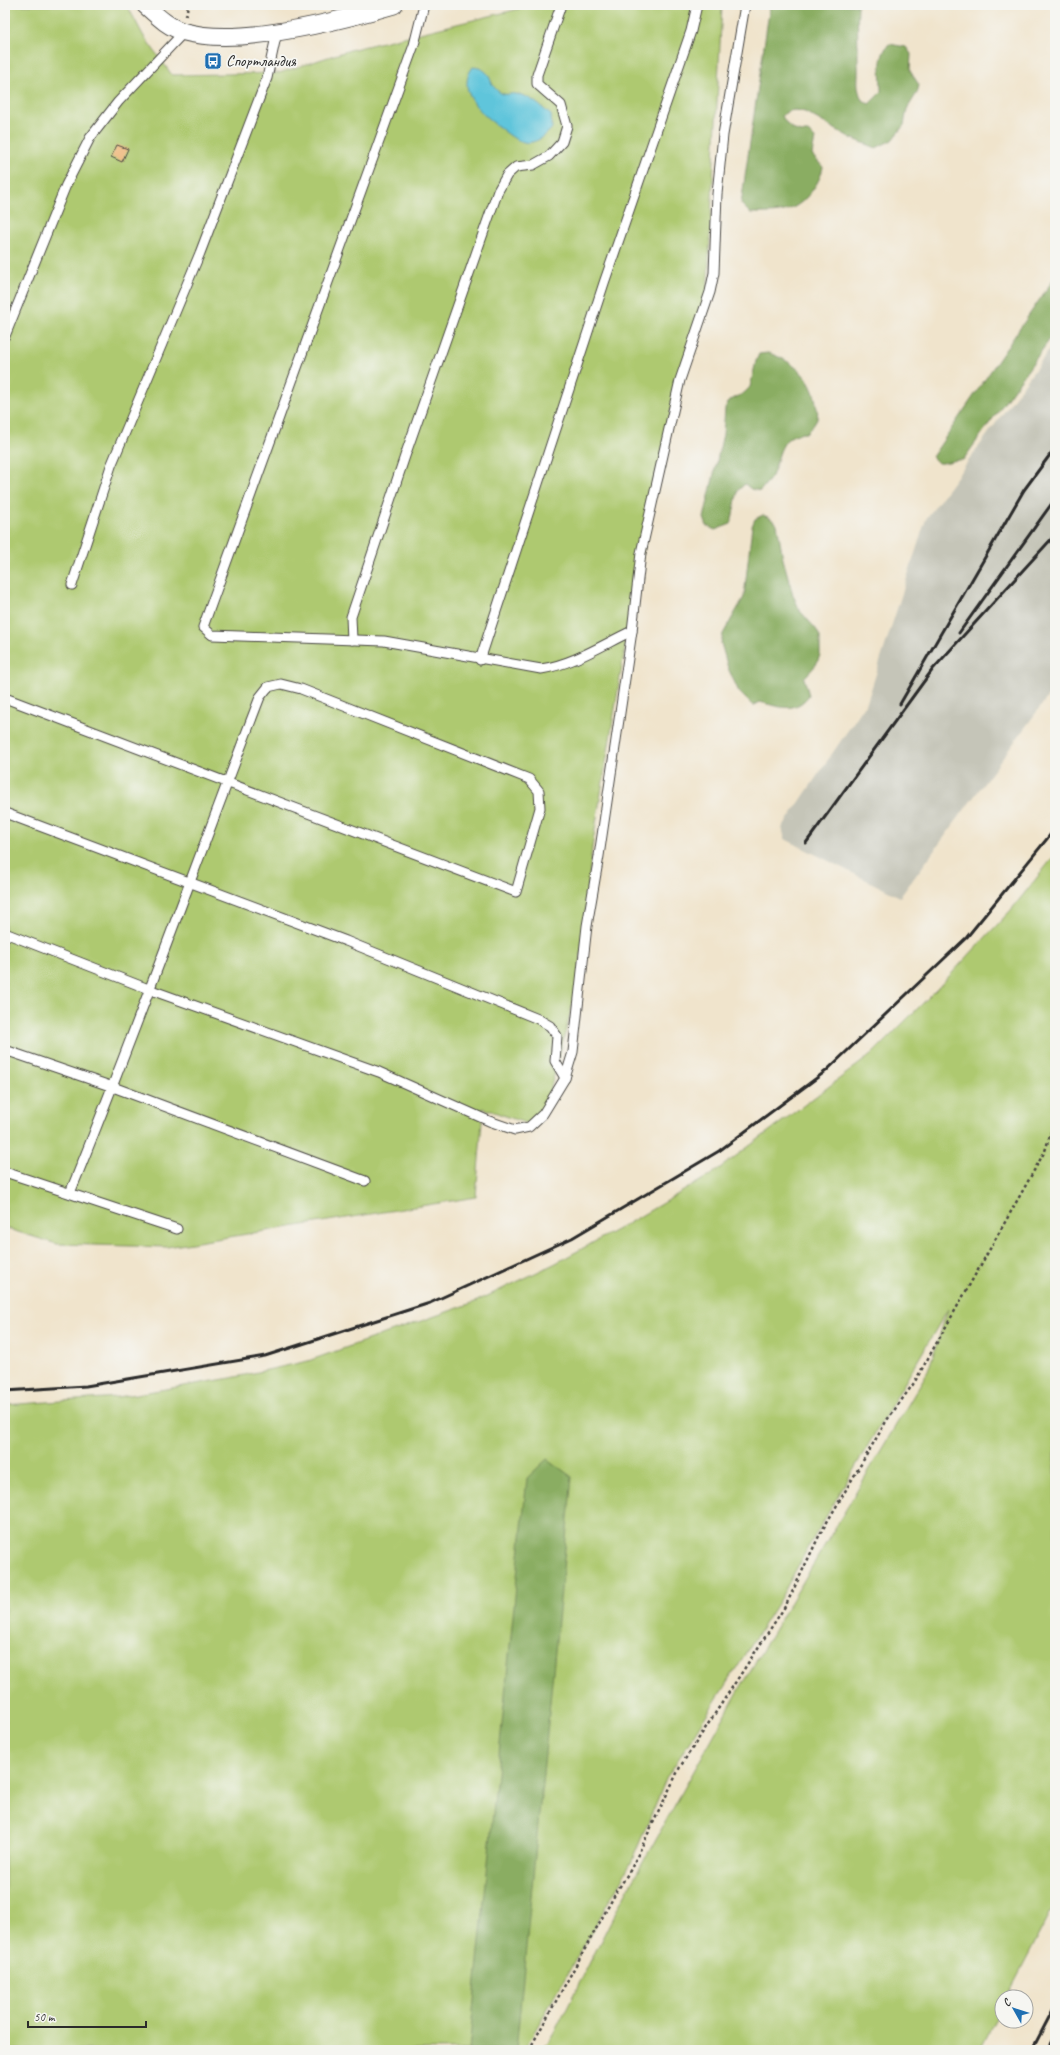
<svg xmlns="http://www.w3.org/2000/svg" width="1060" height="2055" viewBox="0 0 1060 2055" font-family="Caveat,sans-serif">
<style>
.industrial{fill:#c5c5b8}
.green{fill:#aec96f;stroke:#6c7a4d}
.forest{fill:#8aad62;stroke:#5a6c46}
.water{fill:#5ec5db;stroke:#447883}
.building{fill:#eeb474}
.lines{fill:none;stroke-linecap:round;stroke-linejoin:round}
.lane-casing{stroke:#494743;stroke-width:11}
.street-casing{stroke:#494743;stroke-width:19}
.path{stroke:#494743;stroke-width:2.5;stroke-dasharray:3 3;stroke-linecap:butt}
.lane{stroke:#fff;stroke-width:9}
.street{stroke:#fff;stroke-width:17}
.rail{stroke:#2b2b2b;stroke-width:3}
.labels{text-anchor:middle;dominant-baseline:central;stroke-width:3.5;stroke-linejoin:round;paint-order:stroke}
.poi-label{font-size:16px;fill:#2b2b2b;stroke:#f6f6f2;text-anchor:start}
</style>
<rect width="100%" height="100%" fill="#f6f6f2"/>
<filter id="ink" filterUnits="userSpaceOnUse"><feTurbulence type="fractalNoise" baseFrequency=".025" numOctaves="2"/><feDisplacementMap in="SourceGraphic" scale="8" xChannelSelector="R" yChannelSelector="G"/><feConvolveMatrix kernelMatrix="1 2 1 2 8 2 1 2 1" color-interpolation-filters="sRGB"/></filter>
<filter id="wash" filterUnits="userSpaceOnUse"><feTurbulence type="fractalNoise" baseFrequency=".012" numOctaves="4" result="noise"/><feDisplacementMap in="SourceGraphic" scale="16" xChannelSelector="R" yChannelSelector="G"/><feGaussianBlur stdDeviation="0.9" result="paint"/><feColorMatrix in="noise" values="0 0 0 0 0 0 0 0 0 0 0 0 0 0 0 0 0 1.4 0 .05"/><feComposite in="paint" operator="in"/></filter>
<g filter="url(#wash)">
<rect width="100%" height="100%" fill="#f0e4cc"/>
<!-- industrial -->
<polygon class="industrial" points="1055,342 1055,687 900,897 785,839 782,828 867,702 926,519"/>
<!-- green -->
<g class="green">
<polygon points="5,5 127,5 143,35 172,75 279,73 350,50 535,5 722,5 707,296 677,380 628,629 592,848 578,984 545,1110 528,1124 483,1108 476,1197 167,1247 57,1244 5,1228"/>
<polygon points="1055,855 1055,1904 1007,1997 1002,1997 1002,2007 980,2050 543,2050 556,2029 618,1907 743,1683 928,1371 948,1309 810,1544 780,1599 667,1777 631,1863 524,2050 5,2050 5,1405 118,1397 231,1378 308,1361 475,1302 554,1264 627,1224 712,1174 871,1055 938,988 1011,910"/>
</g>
<!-- forest -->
<g class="forest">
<path d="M770 5H858C857 25 858 44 858 64 859 79 855 85 862 100L869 104 881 92C881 75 877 57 889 44L906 47 911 54 910 71 919 85 917 93 907 109 904 125 892 140 876 148 851 138 805 112 796 110 788 111 782 116C788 128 796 133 808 132L815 138 812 155 823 167C821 177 817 184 811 192 793 215 777 213 750 213L741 204Z"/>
<path d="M1055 277V332L963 460C954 459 947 464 938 463L932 457Z"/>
<path d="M768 353C792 360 813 378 816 403 817 409 819 415 816 421 814 426 809 429 806 433 779 433 780 457 772 476 769 481 764 486 760 491L751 489 745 484 738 490 731 524 715 530 707 526 704 518 723 434 725 408 729 401 744 393 750 387 756 361 759 354Z"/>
<path d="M763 515 770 518 777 524 783 559 793 595 800 611 816 629 820 637V655L816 665 804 678 809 695C796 714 779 707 760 702L753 706 739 692 728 668 721 643 723 634 744 597 752 526 755 519Z"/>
<polygon points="547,1459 572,1477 516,2050 469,2050 527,1478"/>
</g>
<!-- water -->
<path class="water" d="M473 67C495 69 486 85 501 93 507 96 510 93 516 94 530 95 541 107 551 115L552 128C547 134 541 140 532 142 520 145 508 134 499 127 481 114 455 90 473 67Z"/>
<g id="blocks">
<!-- building -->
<polygon class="building" points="117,145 128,149 122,162 111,157"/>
</g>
</g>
<g filter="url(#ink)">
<use href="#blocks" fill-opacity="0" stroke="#494743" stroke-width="1"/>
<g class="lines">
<defs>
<g id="lane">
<path d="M424 5 414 45 203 627 212 635 384 641 541 669C574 664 602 645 632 631"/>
<polyline points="5,336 66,185 90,138 118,102 184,32"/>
<polyline points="72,585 111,466 200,253 267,78 277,32"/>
<polyline points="352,640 351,617 406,453 498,191 507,175 516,167 533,165 549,156 562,142 567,126 561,105 537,84 537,75 561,5"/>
<polyline points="480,660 604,283 691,31 697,5"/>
<path d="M5 698 516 892 540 808 539 791 529 779 301 689 281 684 268 687 260 697C196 863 137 1029 70 1193"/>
<polyline points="5,813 346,941 538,1019 550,1026 557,1036 555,1061 565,1078"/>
<polyline points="5,933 151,990 379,1072 489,1121 515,1130 529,1127 543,1114 565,1078 573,1052 587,926 599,856 632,631 641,553 680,380 710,292 714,273 717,194 723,135 745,5"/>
<polyline points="5,1050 113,1087 365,1181"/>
<polyline points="5,1172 177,1229"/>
</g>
<path id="street" d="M145 5C157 16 169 28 185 32 240 47 339 21 394 5"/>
</defs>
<!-- lane casing -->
<use href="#lane" class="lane-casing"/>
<!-- street casing -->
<use href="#street" class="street-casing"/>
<!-- path -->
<g class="path">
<polyline points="186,16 188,5"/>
<polyline points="529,2050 617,1891 631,1869 680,1767 786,1605 820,1534 887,1420 914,1383 1004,1224 1045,1151 1055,1119"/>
</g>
<!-- lane -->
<use href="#lane" class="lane"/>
<!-- street -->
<use href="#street" class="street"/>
<!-- rail -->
<g class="rail">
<polyline points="959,633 1055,499"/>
<polyline points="900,704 1024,490 1055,448"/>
<polyline points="806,843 933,669 1055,535"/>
<polyline points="5,1391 86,1386 265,1356 430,1303 572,1238 719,1151 826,1071 967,937 1055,829"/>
<polyline points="1032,2050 1055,2006"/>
<polyline points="1046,2050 1055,2033"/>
</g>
</g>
</g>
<!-- icons -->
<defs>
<symbol id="bus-square" viewBox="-11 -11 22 22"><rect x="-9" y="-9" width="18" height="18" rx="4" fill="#1f6fb2" stroke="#f6f6f2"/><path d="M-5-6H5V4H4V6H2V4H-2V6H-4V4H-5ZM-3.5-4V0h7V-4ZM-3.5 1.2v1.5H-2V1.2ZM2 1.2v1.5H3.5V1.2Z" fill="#fff"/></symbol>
</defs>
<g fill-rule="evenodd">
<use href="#bus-square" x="203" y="51" width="20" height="20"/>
</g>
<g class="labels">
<!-- poi labels -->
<g class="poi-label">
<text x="226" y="61">Спортландия</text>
</g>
</g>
<!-- margin -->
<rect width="1060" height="2055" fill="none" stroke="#f6f6f2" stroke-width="20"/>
<!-- north arrow -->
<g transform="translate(1014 2009) rotate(309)"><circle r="19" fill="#f6f6f2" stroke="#a5a5a2"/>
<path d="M0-3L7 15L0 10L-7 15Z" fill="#1f6fb2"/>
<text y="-6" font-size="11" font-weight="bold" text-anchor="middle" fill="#2b2b2b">С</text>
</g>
<!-- scale -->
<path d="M28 2021v6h118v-6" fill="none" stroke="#2b2b2b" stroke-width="2"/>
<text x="34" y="2021" font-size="12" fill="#2b2b2b" stroke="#f6f6f2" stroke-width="3" paint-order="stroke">50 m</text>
</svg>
